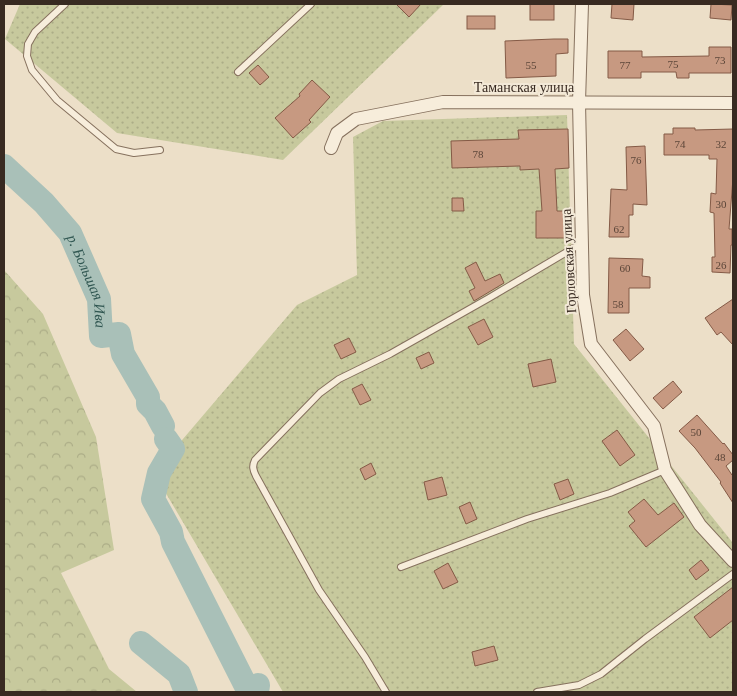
<svg xmlns="http://www.w3.org/2000/svg" width="737" height="696" viewBox="0 0 737 696" font-family="Georgia,serif">
<style>
.green{fill:url(#green-dots)}
.forest{fill:url(#forest-crowns)}
.lines{fill:none;stroke-linecap:round;stroke-linejoin:round}
.river{stroke:#a9c0b8;stroke-width:24}
.building{fill:#c79981;stroke:#845a46}
.lane-casing{stroke:#86715e;stroke-width:8}
.street-casing{stroke:#86715e;stroke-width:14}
.lane{stroke:#f7eddb;stroke-width:6}
.street{stroke:#f7eddb;stroke-width:12}
.labels{text-anchor:middle;dominant-baseline:central;stroke-width:4;stroke-linejoin:round;paint-order:stroke}
.number-label{font-size:11px;fill:#5c4639}
.street-label{font-size:14px;fill:#382a21;stroke:#f3e9d7}
.water-label{font-size:15px;font-style:italic;fill:#315752;stroke:#f3e9d7}
</style>
<defs>
<pattern id="green-dots" width="8" height="8" patternUnits="userSpaceOnUse" patternTransform="scale(1.25)"><rect width="8" height="8" fill="#c7c99d"/><path d="M2 2h.1M6 6h.1" fill="none" stroke="#acad87" stroke-width="1.8" stroke-linecap="round"/></pattern>
<pattern id="forest-crowns" width="20" height="18" patternUnits="userSpaceOnUse" patternTransform="scale(1.25)"><rect width="20" height="18" fill="#c7c99d"/><path d="M2 6a3 3 0 1 1 6 0M12 15a3 3 0 1 1 6 0" fill="none" stroke="#acad87"/></pattern>
</defs>
<rect width="100%" height="100%" fill="#ecdfc8"/>
<!-- green -->
<g class="green">
<polygon points="20,4 444,4 283,160 117,133 5,39"/>
<polygon points="567,115 574,344 733,543 733,692 283,692 154,473 297,305 357,275 353,137 383,121"/>
</g>
<!-- forest -->
<polygon class="forest" points="4,270 43,314 96,437 114,550 61,573 109,669 137,692 4,692"/>
<g class="lines">
<!-- river -->
<g class="river">
<path id="s1" d="M4 166 44 203 70 233 99 299 101 336 119 334 123 354 148 397V404L155 411 163 426"/>
<polyline points="166,439 173,449 159,473 153,499 171,532 173,542 248,690 258,685 257,692"/>
<polyline points="141,643 179,674 186,692"/>
</g>
</g>
<!-- building -->
<g class="building">
<polygon points="396,4 421,4 409,17"/>
<rect x="530" y="4" width="24" height="16"/>
<polygon points="612,4 634,4 633,20 611,18"/>
<polygon points="711,4 732,5 731,20 710,18"/>
<rect x="467" y="16" width="28" height="13"/>
<polygon points="554,39 568,39 568,53 556,54 556,76 506,78 505,41"/>
<polygon points="709,47 731,47 731,73 689,73 689,78 677,78 676,72 641,72 641,78 608,78 608,51 642,51 642,57 709,56"/>
<polygon points="258,65 269,77 260,85 249,73"/>
<polygon points="312,80 330,97 309,120 311,122 293,138 275,118 300,96 299,94"/>
<polygon points="673,128 695,128 695,130 733,129 733,178 729,229 732,229 732,245 731,245 730,273 712,272 712,257 715,257 714,213 710,212 711,193 716,194 717,159 709,159 709,155 664,155 664,134 673,134"/>
<polygon points="568,129 569,168 555,169 557,211 566,211 566,238 536,238 536,211 542,211 539,169 520,170 520,166 452,168 451,141 519,139 518,130"/>
<polygon points="645,146 647,205 633,204 633,215 629,215 629,237 609,237 611,189 627,190 626,147"/>
<polygon points="452,198 463,198 464,211 452,211"/>
<polygon points="609,258 643,259 642,276 650,277 650,288 629,288 629,313 608,313"/>
<polygon points="476,262 485,281 500,274 504,283 474,301 469,291 475,288 465,268"/>
<polygon points="733,299 733,345 721,332 717,335 705,318"/>
<polygon points="484,319 493,337 478,345 468,327"/>
<polygon points="626,329 644,349 630,361 613,340"/>
<polygon points="349,338 356,352 341,359 334,345"/>
<polygon points="429,352 434,363 421,369 416,358"/>
<polygon points="551,359 556,382 533,387 528,364"/>
<polygon points="673,381 682,392 663,409 653,398"/>
<polygon points="362,384 371,400 360,405 352,389"/>
<polygon points="697,415 723,444 724,443 733,455 733,460 726,466 732,475 733,473 733,503 720,483 721,482 695,448 679,431"/>
<polygon points="617,430 635,455 620,466 602,441"/>
<polygon points="371,463 376,474 365,480 360,469"/>
<polygon points="442,477 447,495 428,500 424,482"/>
<polygon points="568,479 574,494 560,500 554,484"/>
<polygon points="644,499 658,515 674,503 684,517 646,547 629,526 635,521 628,512"/>
<polygon points="470,502 477,519 466,524 459,507"/>
<polygon points="701,560 709,570 696,580 689,570"/>
<polygon points="448,563 458,582 443,589 434,571"/>
<polygon points="733,587 733,620 710,638 694,617"/>
<polygon points="494,646 498,660 475,666 472,652"/>
</g>
<g class="lines">
<defs>
<g id="lane">
<polyline points="65,4 35,32 28,44 27,56 32,70 57,100 116,149 134,153 160,150"/>
<polyline points="238,72 311,4"/>
<polyline points="401,567 527,519 610,493 665,470"/>
<path d="M386 692 365 657 319 590 256 476C253 470 252 466 255 460L320 393 339 379 390 354 489 298 582 243"/>
<polyline points="537,692 579,685 601,674 645,639 733,574"/>
</g>
<g id="street">
<polyline points="582,4 579,102 583,295 591,344 654,426 665,470 700,525 733,561"/>
<polyline points="331,148 337,133 356,119 443,102 733,103"/>
</g>
</defs>
<!-- lane casing -->
<use href="#lane" class="lane-casing"/>
<!-- street casing -->
<use href="#street" class="street-casing"/>
<!-- lane -->
<use href="#lane" class="lane"/>
<!-- street -->
<use href="#street" class="street"/>
</g>
<g class="labels">
<!-- number labels -->
<g class="number-label">
<text x="720" y="60">73</text>
<text x="673" y="64">75</text>
<text x="531" y="65">55</text>
<text x="625" y="65">77</text>
<text x="680" y="144">74</text>
<text x="721" y="144">32</text>
<text x="478" y="154">78</text>
<text x="636" y="160">76</text>
<text x="721" y="204">30</text>
<text x="619" y="229">62</text>
<text x="721" y="265">26</text>
<text x="625" y="268">60</text>
<text x="618" y="304">58</text>
<text x="696" y="432">50</text>
<text x="720" y="457">48</text>
</g>
<!-- street labels -->
<g class="street-label">
<text x="524" y="87">Таманская улица</text>
<text transform="translate(569 261) rotate(-93)">Горловская улица</text>
</g>
<!-- water labels -->
<g class="water-label">
<text stroke="none"><textPath href="#s1" startOffset="146">р. Большая Ива</textPath></text>
</g>
</g>
<!-- border -->
<rect width="737" height="696" fill="none" stroke="#382a21" stroke-width="10"/>
</svg>
